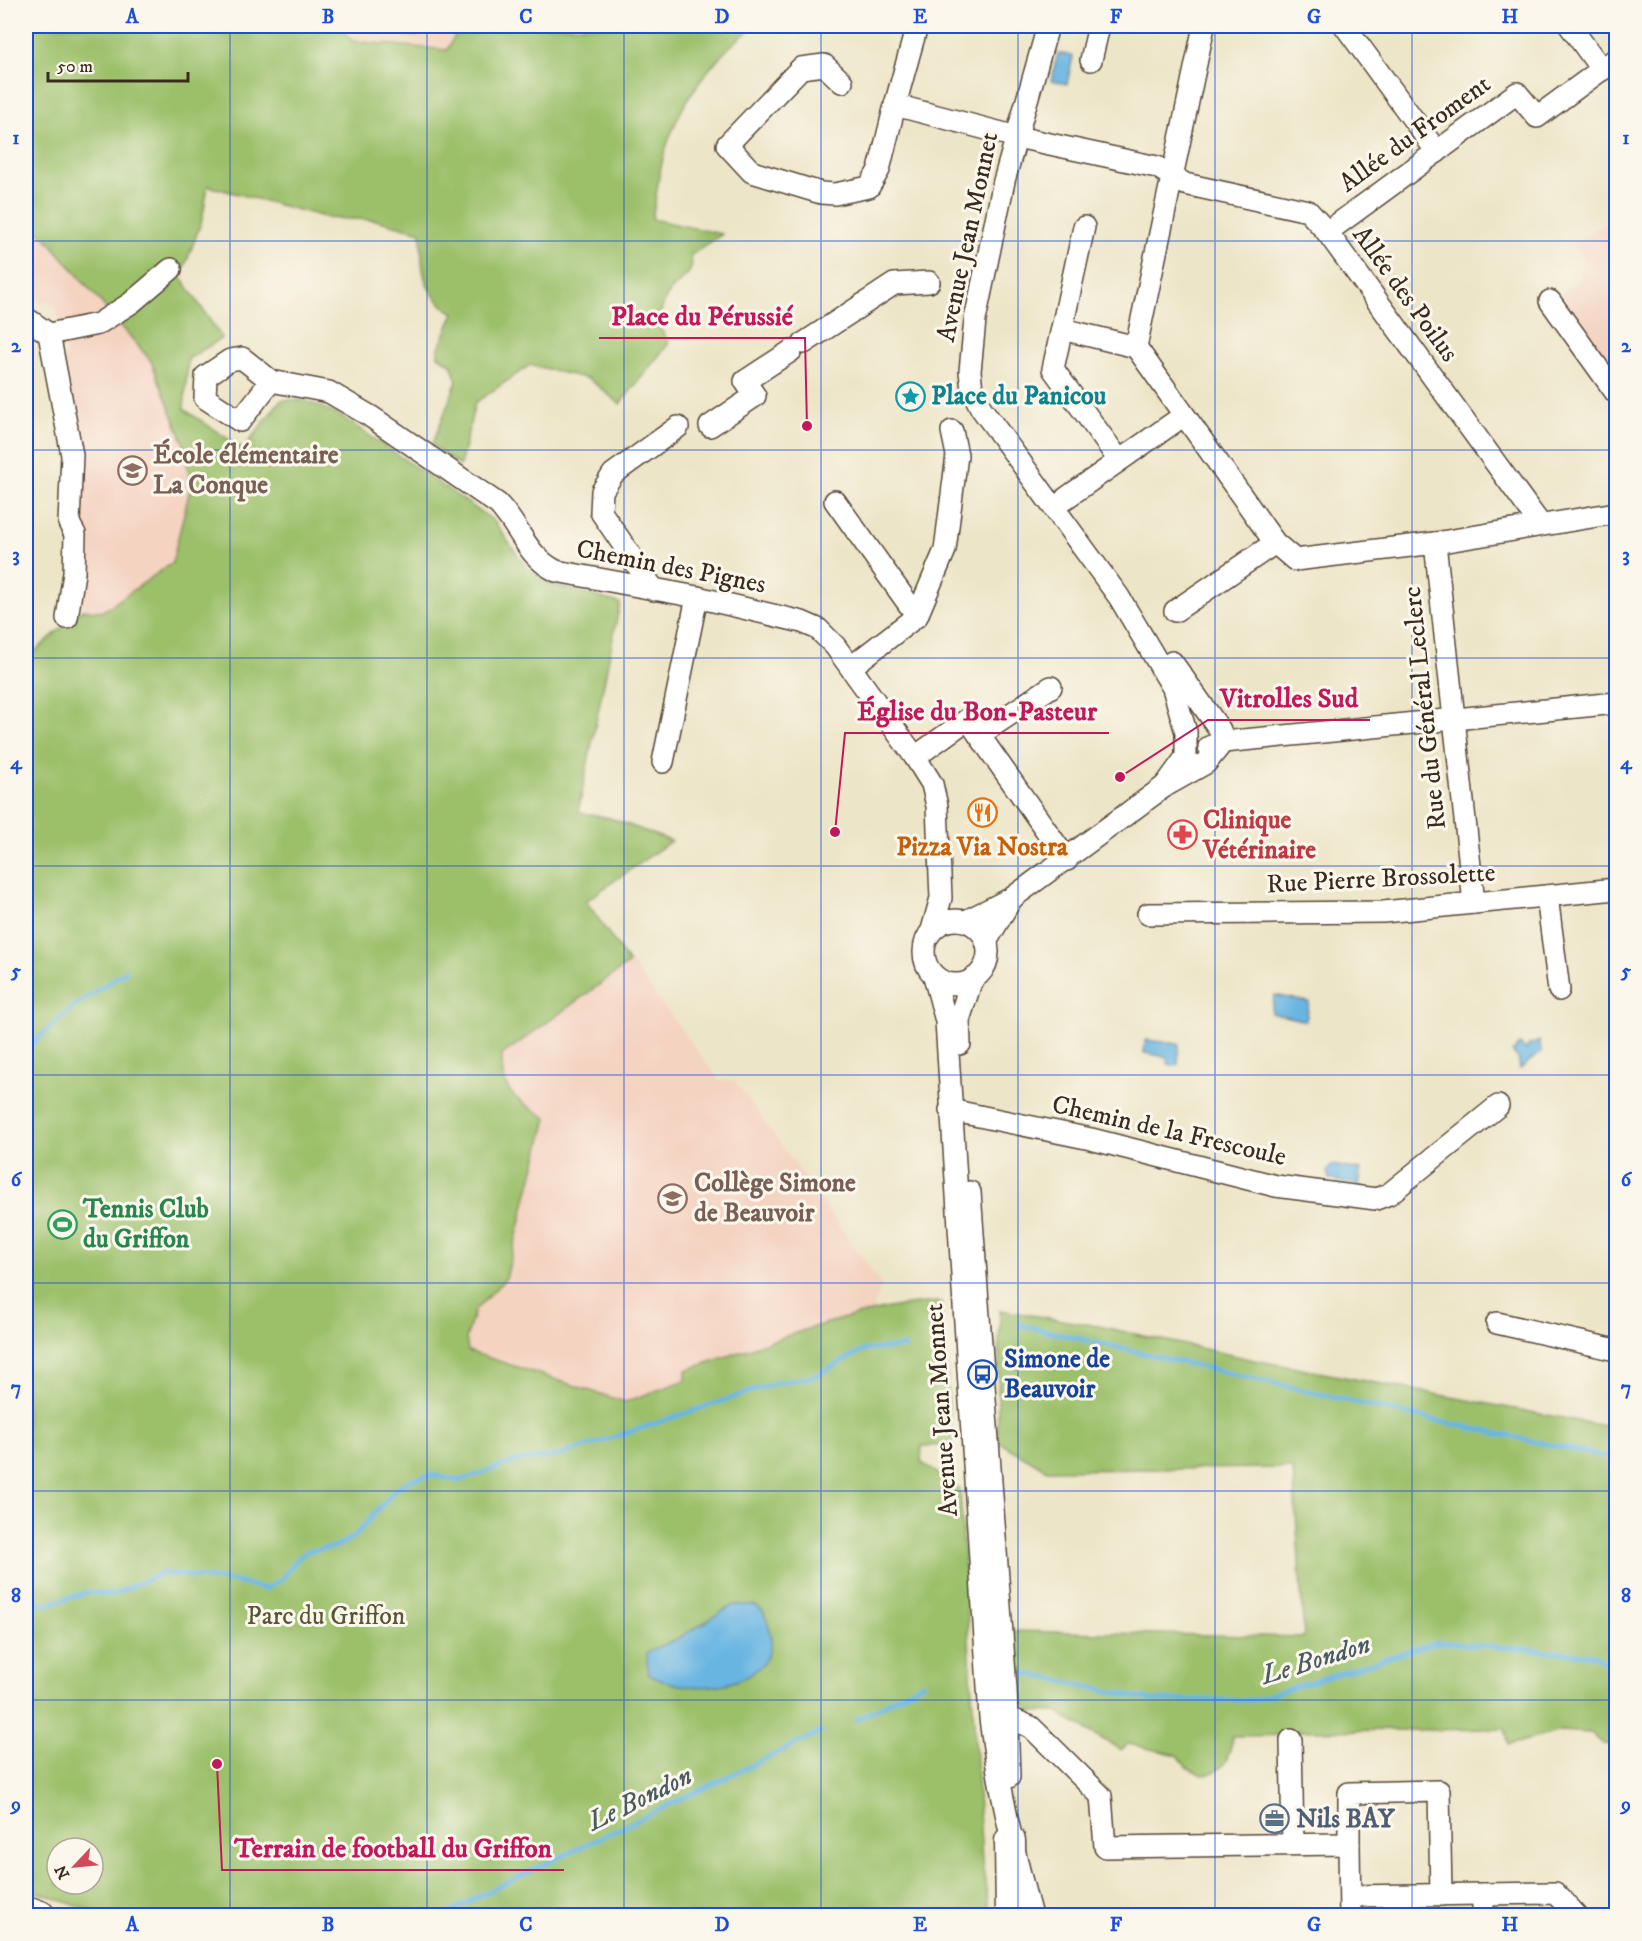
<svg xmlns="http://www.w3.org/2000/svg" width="1642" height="1941" viewBox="0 0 1642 1941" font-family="'IM FELL DW Pica',serif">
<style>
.built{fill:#f4d3c1}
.green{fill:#9cc06a;stroke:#6c7544;stroke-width:1.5;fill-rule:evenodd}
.water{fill:#68b5e2;stroke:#527080;stroke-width:1.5}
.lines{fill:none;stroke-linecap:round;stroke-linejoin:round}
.stream{stroke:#68b5e2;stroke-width:5}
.minor-casing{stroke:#564637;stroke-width:24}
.highway-casing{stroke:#564637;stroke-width:33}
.minor{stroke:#fff;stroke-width:21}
.highway{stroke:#fff;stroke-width:30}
.grid{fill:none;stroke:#1d4ed8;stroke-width:1.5;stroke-opacity:0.55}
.labels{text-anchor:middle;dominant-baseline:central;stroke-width:6;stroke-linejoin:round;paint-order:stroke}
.street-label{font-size:26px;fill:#3b2a1e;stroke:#fbf7ec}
.culture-label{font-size:26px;font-weight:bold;fill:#0d838f;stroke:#fbf7ec;text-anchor:start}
.education-label{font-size:26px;font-weight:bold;fill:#785e54;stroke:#fbf7ec;text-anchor:start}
.health-label{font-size:26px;font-weight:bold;fill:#be3a42;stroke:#fbf7ec;text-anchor:start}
.food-label{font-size:26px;font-weight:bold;fill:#c56008;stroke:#fbf7ec}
.leisure-label{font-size:26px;font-weight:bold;fill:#27864d;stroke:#fbf7ec;text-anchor:start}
.transit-label{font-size:26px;font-weight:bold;fill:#164399;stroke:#fbf7ec;text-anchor:start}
.park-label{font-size:26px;fill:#585735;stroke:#fbf7ec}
.service-label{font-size:26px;font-weight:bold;fill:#4e5e75;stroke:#fbf7ec;text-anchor:start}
.water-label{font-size:27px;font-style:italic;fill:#4b5b63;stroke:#fbf7ec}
.leader{fill:none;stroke:#c2185b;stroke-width:2}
.callout-dot{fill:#c2185b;stroke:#fbf7ec;stroke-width:2}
.callout-label{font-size:27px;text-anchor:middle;font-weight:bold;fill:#c2185b;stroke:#fbf7ec;stroke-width:6;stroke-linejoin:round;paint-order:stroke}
.neatline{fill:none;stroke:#1d4ed8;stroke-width:2}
.grid-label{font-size:20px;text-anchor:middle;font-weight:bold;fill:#1d4ed8}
</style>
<rect width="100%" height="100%" fill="#fbf7ec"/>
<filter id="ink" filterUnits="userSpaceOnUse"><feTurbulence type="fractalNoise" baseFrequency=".0167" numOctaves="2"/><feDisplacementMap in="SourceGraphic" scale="12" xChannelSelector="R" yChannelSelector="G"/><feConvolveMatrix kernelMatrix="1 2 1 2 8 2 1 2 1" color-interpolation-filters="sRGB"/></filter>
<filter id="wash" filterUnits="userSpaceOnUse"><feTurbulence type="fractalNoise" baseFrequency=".008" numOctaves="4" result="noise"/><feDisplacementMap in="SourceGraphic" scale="24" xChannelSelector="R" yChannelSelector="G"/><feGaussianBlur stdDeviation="1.35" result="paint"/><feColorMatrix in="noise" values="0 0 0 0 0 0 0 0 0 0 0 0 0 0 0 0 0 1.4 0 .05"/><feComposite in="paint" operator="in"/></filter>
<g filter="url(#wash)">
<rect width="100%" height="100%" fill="#ede5c7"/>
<!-- built -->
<g class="built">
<polygon points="339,26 460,26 447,50 352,41"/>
<polygon points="1616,214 1616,373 1560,293 1580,280 1584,259 1574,245"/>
<polygon points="26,220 47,239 108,310 97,317 60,323 56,308 47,301 44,305 26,293"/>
<polygon points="117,320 151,361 183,441 191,485 172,563 103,611 82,610 80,514 73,513 57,359 66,357 63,340"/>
<polygon points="631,962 719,1080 735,1081 882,1285 872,1311 686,1370 687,1379 625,1402 468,1351 466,1338 475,1309 506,1278 509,1094 501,1076 502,1055"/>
</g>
<!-- green -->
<g class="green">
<path d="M26 26H339L352 41 447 50 460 26H755C717 53 683 97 668 142 659 166 657 193 652 219L722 234 690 256C698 275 676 280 667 296 663 304 660 314 657 323L669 343 620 404 589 379 530 365 475 403 460 466 432 445 457 381 451 364 438 356V350L454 313C420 292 422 269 421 232L376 220 328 218 208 186 202 220 181 277 222 338 188 359 184 409 243 449 280 401C303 396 322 407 342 417L494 521 526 567 549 584 620 603 578 812 610 818 671 841 586 901 629 963 502 1055C500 1095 517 1099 547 1118L506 1278 475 1310 466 1338 468 1351 625 1402 686 1380V1370C764 1345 859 1305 941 1302L952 1445 922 1446 921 1462 960 1489 982 1862 990 1915 105 1916 26 1888V659L82 610 103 611 172 563 191 485 183 441 151 361 47 239 26 220ZM57 1848H93V1884H57Z"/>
<polygon points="352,26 418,26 417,36 352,29"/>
<path d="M1000 1310 1098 1326 1259 1361 1616 1428V1745L1603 1744 1591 1733 1560 1731 1509 1745 1505 1729 1299 1731V1735L1232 1736C1231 1755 1225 1773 1203 1775L1186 1767 1178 1755 1128 1744 1121 1750 1057 1712 1016 1711 1012 1631 1304 1637 1293 1468 1047 1470 997 1441Z"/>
</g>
<!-- water -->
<g class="water">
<polygon points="1058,53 1073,56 1067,84 1051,81"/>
<polygon points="1275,995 1309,1002 1306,1021 1271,1013"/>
<polygon points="1145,1040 1179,1044 1178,1064 1172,1066 1168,1063 1167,1057 1144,1053"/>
<polygon points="1540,1041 1541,1052 1520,1069 1518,1058 1512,1052 1520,1044 1526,1050 1528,1045"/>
<polygon points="1332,1165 1362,1170 1359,1185 1329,1179 1327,1171"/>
<path d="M733 1605H754L763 1611C767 1620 772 1633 771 1643 765 1693 680 1695 648 1674L647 1652 679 1638Z"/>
</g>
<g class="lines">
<!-- stream -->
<g class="stream">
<polyline points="26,1050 73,1007 126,971"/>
<polyline points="1020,1325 1415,1416 1616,1459"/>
<polyline points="26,1597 45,1605 88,1592 112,1595 162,1573 232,1581 266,1589 282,1579 298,1558 308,1551 335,1547 355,1536 396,1489 410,1480 432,1475 459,1481 516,1461 558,1456 776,1383 813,1377 864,1350 905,1347"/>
<polyline points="1023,1673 1151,1700 1253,1700 1438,1642 1594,1655 1616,1668"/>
<polyline points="856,1720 923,1683"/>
<polyline points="445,1916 479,1896 821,1732"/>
</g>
</g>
</g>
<g filter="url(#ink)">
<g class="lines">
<defs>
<g id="minor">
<polyline points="1048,26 1004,181 975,320 970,371 972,390 981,408 1119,597 1173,688 1186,732 1186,757 1165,786"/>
<polyline points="1204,26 1136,347 1275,543 1295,560 1435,543 1616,513"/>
<polyline points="1345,26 1437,152"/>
<polyline points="1570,26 1602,70"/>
<polyline points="1091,60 1099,26"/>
<polyline points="842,82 824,65 801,68 727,145 752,172 821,193 835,194 869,187 879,170 895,105 1017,137 1157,167 1185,184 1308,211 1327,232 1540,524"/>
<polyline points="895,105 917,26"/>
<polyline points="1084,227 1053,369 1119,460"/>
<polyline points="1327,232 1517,93 1537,117 1616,59"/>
<polyline points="1550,301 1616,393"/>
<polyline points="26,318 49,334 98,324 131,303 171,269"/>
<polyline points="1062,329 1136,347"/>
<polyline points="49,334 72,455 69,523 75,534 74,573 67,618"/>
<polyline points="804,343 894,284 929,282"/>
<path d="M271 381 240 421 205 398 206 376 230 360 242 358 271 381 329 392 370 416 498 504C521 528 525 555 556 571L697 597 802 622 818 629 835 646 915 757 932 784 937 806 941 898 932 930"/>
<polyline points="710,426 755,396 745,381 791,351"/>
<polyline points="1066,498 1183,416"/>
<polyline points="835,501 917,616"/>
<polyline points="1435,543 1474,903"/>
<polyline points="654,590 601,512 602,491 613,474 678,427"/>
<polyline points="1175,611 1275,543"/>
<polyline points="851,667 917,616 945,550 957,455 952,431"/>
<polyline points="1051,687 979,735 1067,860"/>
<polyline points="1209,747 1223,742 1616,703"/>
<polyline points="915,757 968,719 979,735"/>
<polyline points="663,762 697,597"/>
<polyline points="1547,896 1559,990"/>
<polyline points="1148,914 1383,912 1616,889"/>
<circle cx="956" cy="952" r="32"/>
<polyline points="966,921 1012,898 1165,786 1206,763 1223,742 1220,730 1172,662"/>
<polyline points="986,942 1012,898"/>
<path d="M934 976 946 1021 990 1718C998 1785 1013 1850 1031 1916"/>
<polyline points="960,1044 959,1020 972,979"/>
<polyline points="950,1110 1091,1139 1276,1186 1376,1199 1389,1194 1498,1106"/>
<polyline points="970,1192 1006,1689 1009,1777"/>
<polyline points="1497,1323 1616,1350"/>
<polyline points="1007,1717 1031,1727 1101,1796 1105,1847 1349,1844 1350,1916"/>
<polyline points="1291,1740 1293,1844"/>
<polyline points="1349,1844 1349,1793 1439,1791 1441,1895"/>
<polyline points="1483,1894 1483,1916"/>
<polyline points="1351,1896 1555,1893 1577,1916"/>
</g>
<g id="highway">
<polyline points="1010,1841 1011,1916"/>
<polyline points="26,1911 40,1916"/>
</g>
</defs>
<!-- minor casing -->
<use href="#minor" class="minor-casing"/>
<!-- highway casing -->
<use href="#highway" class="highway-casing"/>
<!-- minor -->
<use href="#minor" class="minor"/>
<!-- highway -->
<use href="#highway" class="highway"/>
</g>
</g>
<!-- grid -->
<path class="grid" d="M230 26V1916M427 26V1916M624 26V1916M821 26V1916M1018 26V1916M1215 26V1916M1412 26V1916M26 241H1616M26 450H1616M26 658H1616M26 866H1616M26 1075H1616M26 1283H1616M26 1491H1616M26 1700H1616"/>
<!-- icons -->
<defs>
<symbol id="sight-ring" viewBox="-11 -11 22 22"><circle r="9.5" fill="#fbf7ec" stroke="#0f9aa8" stroke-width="1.5"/><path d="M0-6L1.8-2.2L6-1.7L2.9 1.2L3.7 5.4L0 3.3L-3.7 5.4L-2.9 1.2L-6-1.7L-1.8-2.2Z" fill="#0f9aa8"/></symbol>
<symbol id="school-ring" viewBox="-11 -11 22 22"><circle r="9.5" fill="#fbf7ec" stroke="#8d6e63" stroke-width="1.5"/><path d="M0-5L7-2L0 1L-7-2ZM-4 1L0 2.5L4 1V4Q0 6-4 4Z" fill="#8d6e63"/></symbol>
<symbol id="restaurant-ring" viewBox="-11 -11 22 22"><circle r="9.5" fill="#fbf7ec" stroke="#e8710a" stroke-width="1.5"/><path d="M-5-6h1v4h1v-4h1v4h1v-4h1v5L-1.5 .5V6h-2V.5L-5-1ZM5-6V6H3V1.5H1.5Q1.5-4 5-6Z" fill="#e8710a"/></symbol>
<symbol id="pharmacy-ring" viewBox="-11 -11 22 22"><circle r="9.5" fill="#fbf7ec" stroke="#e0444e" stroke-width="1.5"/><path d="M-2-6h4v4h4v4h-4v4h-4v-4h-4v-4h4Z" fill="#e0444e"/></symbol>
<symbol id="stadium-ring" viewBox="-11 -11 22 22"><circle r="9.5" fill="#fbf7ec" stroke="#2e9e5b" stroke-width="1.5"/><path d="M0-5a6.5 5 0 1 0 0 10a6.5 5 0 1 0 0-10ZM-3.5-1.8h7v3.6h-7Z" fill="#2e9e5b"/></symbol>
<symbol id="bus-ring" viewBox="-11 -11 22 22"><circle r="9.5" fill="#fbf7ec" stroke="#1a4fb4" stroke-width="1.5"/><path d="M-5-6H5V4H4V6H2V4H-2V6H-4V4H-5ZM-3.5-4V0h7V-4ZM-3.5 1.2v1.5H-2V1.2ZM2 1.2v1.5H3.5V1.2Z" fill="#1a4fb4"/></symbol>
<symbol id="office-ring" viewBox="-11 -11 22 22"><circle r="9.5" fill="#fbf7ec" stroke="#5c6f8a" stroke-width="1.5"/><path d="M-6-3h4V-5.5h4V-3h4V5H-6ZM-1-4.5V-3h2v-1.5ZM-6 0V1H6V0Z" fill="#5c6f8a"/></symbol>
</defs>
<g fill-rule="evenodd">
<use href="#sight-ring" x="894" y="380" width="33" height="33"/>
<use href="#school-ring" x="116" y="454" width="33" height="33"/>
<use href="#restaurant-ring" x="966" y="796" width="33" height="33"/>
<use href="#pharmacy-ring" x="1166" y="818" width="33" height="33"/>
<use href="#school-ring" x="656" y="1182" width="33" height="33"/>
<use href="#stadium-ring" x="46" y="1208" width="33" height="33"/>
<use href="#bus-ring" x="966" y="1358" width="33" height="33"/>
<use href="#office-ring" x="1258" y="1802" width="33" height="33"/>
</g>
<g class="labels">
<!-- street labels -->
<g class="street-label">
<text transform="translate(1415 134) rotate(-36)">Allée du Froment</text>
<text transform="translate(968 237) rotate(-78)">Avenue Jean Monnet</text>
<text transform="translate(1405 294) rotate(54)">Allée des Poilus</text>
<text transform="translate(671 567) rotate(11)">Chemin des Pignes</text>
<text transform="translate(1425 708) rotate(-96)">Rue du Général Leclerc</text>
<text transform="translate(1381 879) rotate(-3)">Rue Pierre Brossolette</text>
<text transform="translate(1169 1131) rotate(13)">Chemin de la Frescoule</text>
<text transform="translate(942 1410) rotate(-94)">Avenue Jean Monnet</text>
</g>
<!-- culture labels -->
<g class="culture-label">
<text x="931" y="396">Place du Panicou</text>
</g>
<!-- education labels -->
<g class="education-label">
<text x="153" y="455">École élémentaire<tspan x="153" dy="30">La Conque</tspan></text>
<text x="694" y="1183">Collège Simone<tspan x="694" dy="30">de Beauvoir</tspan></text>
</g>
<!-- health labels -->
<g class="health-label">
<text x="1203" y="820">Clinique<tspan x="1203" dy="30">Vétérinaire</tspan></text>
</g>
<!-- food labels -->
<g class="food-label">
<text x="982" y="847">Pizza Via Nostra</text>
</g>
<!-- leisure labels -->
<g class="leisure-label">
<text x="83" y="1209">Tennis Club<tspan x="83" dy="30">du Griffon</tspan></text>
</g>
<!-- transit labels -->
<g class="transit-label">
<text x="1004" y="1359">Simone de<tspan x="1004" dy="30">Beauvoir</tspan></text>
</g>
<!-- park labels -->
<g class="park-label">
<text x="326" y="1616">Parc du Griffon</text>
</g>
<!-- service labels -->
<g class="service-label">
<text x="1296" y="1819">Nils BAY</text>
</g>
<!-- water labels -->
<g class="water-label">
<text transform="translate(1316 1660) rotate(-17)">Le Bondon</text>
<text transform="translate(640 1799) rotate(-26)">Le Bondon</text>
</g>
</g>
<!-- callouts -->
<path class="leader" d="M807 426L805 338H599M1120 777L1208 720H1370M835 832L845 733H1109M217 1764L222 1870H564"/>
<g class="callout-dot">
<circle cx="807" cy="426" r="6"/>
<circle cx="1120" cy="777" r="6"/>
<circle cx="835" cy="832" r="6"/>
<circle cx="217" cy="1764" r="6"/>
</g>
<g class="callout-label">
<text x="702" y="325">Place du Pérussié</text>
<text x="1289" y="707">Vitrolles Sud</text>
<text x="977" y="720">Église du Bon-Pasteur</text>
<text x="393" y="1857">Terrain de football du Griffon</text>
</g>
<!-- margin -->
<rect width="1642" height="1941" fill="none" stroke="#fbf7ec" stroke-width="66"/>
<!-- north arrow -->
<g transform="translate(75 1866) rotate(244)"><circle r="28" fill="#fbf7ec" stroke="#aea59a" stroke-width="1.5"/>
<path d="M0-4.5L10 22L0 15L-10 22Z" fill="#d1495b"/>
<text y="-9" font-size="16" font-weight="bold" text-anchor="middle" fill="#3b2a1e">N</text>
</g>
<!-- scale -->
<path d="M48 72v9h140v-9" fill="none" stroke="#3b2a1e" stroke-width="3"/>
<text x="57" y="72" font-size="18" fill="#3b2a1e" stroke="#fbf7ec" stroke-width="4.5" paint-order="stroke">50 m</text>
<rect x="33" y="33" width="1576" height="1875" class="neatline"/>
<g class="grid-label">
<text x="132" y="23">A</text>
<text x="328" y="23">B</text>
<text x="526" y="23">C</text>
<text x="722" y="23">D</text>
<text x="920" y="23">E</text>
<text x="1116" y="23">F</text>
<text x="1314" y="23">G</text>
<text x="1510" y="23">H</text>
<text x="16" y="144">1</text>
<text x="1626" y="144">1</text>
<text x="16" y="352">2</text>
<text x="1626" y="352">2</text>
<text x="16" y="561">3</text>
<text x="1626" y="561">3</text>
<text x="16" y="769">4</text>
<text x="1626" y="769">4</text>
<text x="16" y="977">5</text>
<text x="1626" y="977">5</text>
<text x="16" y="1186">6</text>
<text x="1626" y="1186">6</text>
<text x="16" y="1394">7</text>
<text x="1626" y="1394">7</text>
<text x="16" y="1602">8</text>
<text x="1626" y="1602">8</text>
<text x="16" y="1811">9</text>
<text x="1626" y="1811">9</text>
<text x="132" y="1931">A</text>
<text x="328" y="1931">B</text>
<text x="526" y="1931">C</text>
<text x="722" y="1931">D</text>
<text x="920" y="1931">E</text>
<text x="1116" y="1931">F</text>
<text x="1314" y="1931">G</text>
<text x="1510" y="1931">H</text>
</g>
</svg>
